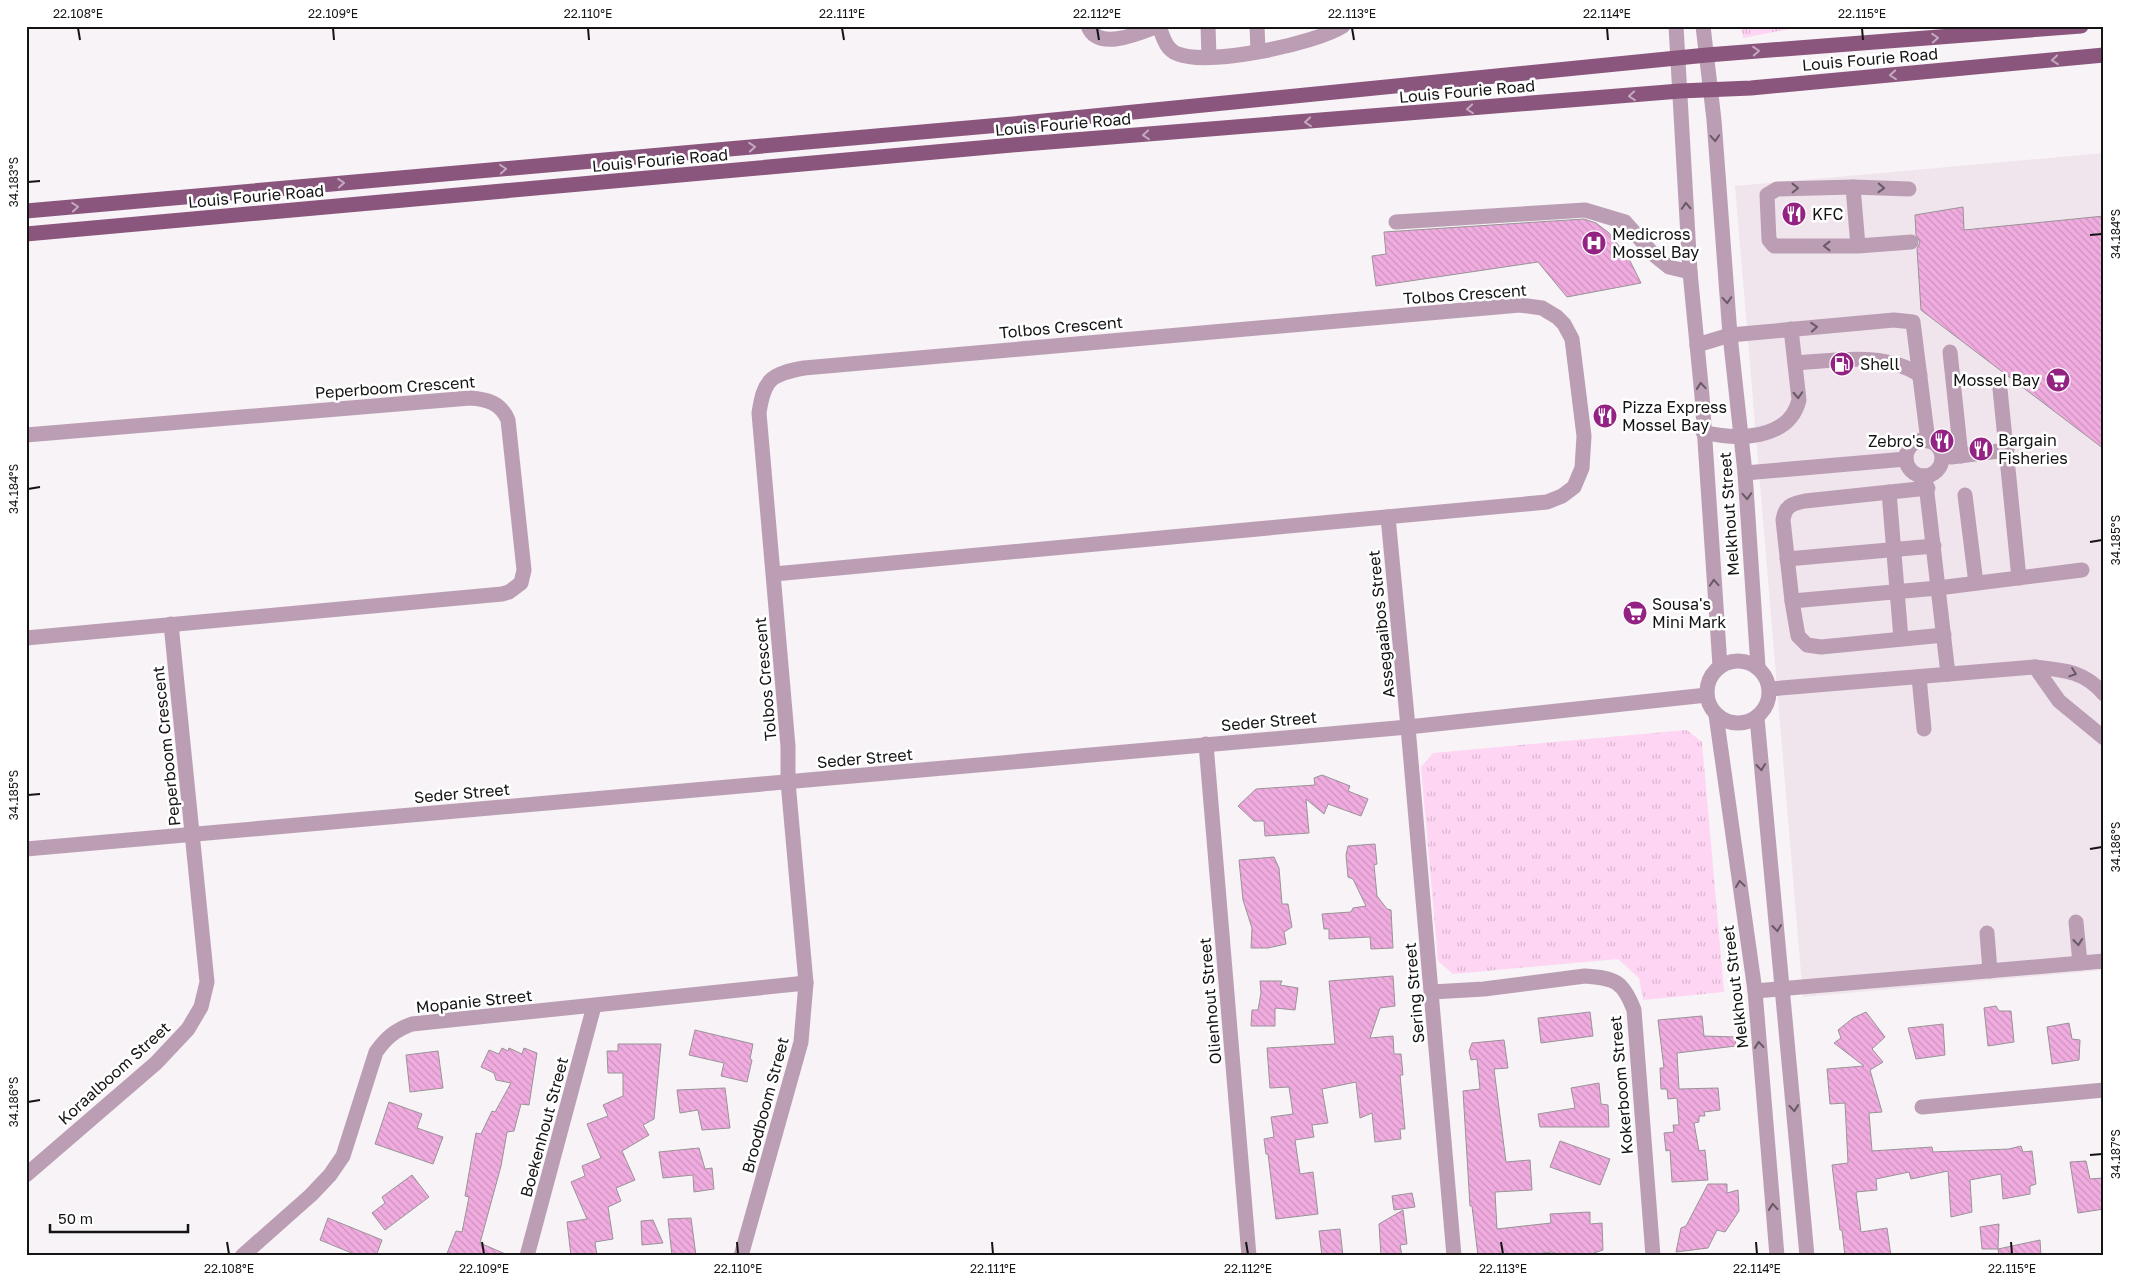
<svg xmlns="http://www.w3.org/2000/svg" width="2130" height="1282" viewBox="0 0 2130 1282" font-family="'Golos Text',sans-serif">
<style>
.built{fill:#f0e5ed}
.grass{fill:url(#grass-tufts)}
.building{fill:url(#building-back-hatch);stroke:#989497}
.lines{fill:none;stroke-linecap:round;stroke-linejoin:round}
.minor{stroke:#bc9eb4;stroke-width:15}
.major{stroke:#8a567e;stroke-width:15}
.oneway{stroke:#c4aabe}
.oneway2{stroke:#685964}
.ticks{fill:none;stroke:#151415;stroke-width:2}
.labels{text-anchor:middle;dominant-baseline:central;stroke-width:5;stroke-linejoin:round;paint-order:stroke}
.street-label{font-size:16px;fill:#151415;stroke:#fff}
.poi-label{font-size:16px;fill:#151415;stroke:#fff;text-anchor:start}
.neatline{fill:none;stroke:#151415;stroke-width:2}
.ticks-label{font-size:12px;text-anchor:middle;fill:#151415}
</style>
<defs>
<pattern id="grass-tufts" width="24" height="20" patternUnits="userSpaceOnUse" patternTransform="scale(1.25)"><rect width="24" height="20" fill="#ffd5f4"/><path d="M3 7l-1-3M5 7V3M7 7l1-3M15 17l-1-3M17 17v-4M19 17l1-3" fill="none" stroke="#dab6d0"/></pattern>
<pattern id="building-back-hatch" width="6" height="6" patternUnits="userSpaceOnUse" patternTransform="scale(1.25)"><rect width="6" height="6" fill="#f0abdf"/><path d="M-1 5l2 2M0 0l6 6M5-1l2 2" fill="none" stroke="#cd92be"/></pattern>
</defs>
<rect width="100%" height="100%" fill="#f7f3f6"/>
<!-- built -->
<polygon class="built" points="2104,153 2104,970 1803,997 1735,186"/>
<!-- grass -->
<g class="grass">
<polygon points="1741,26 1805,26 1743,38"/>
<polygon points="1687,730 1702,742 1724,992 1643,1000 1639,978 1618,959 1453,974 1438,961 1421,767 1433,753"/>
</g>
<!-- building -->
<g class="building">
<polygon points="1963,207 1964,230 2104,216 2104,449 1921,310 1917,249 1920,242 1916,235 1915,215"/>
<polygon points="1584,219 1596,223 1609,233 1629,259 1641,283 1567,297 1538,262 1376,286 1372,256 1386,254 1384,232"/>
<polygon points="1322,775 1350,786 1348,791 1368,799 1361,816 1328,804 1324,814 1306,799 1309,833 1265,836 1264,821 1254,821 1238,806 1256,789 1315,785 1314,778"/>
<polygon points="1375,844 1377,864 1374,865 1377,896 1387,909 1391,910 1393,948 1371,949 1370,937 1329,939 1329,929 1324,929 1322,914 1351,912 1353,908 1366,906 1353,879 1348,877 1346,855 1348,846"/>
<polygon points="1274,857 1279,868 1282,904 1288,904 1292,927 1284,932 1286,944 1268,948 1251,948 1252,928 1243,900 1239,860"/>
<polygon points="1393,976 1395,1006 1380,1008 1370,1038 1393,1036 1394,1054 1401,1054 1403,1075 1400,1075 1405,1129 1400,1129 1401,1139 1375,1142 1372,1113 1360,1118 1356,1082 1322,1089 1328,1123 1312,1125 1314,1137 1295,1140 1300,1174 1313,1172 1318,1214 1276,1219 1268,1154 1266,1154 1264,1139 1274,1137 1271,1117 1293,1114 1289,1087 1270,1088 1267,1048 1335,1044 1329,981"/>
<polygon points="1260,981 1282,981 1280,985 1298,988 1295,1010 1275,1008 1275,1026 1251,1026 1252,1010 1258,1010 1261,993"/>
<polygon points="1996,1006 1999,1011 2011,1011 2014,1042 1988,1046 1984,1008"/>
<polygon points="1590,1012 1593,1036 1541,1043 1538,1018"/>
<polygon points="1866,1012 1885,1037 1872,1049 1883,1062 1870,1070 1882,1112 1869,1113 1872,1151 1932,1147 1933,1152 2009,1149 2021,1146 2023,1152 2032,1151 2036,1184 2030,1186 2030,1194 2003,1199 2001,1174 1970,1180 1972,1212 1951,1217 1948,1171 1911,1179 1909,1172 1876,1179 1877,1190 1856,1192 1861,1232 1887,1228 1891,1256 1845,1256 1842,1230 1840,1230 1832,1165 1848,1163 1845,1103 1830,1104 1827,1069 1864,1066 1834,1043 1841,1038 1838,1030 1853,1018"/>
<polygon points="1702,1016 1704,1036 1735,1037 1736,1046 1677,1053 1679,1089 1718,1088 1720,1110 1704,1112 1705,1116 1699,1116 1699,1122 1694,1123 1699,1151 1705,1150 1708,1180 1672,1182 1670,1150 1666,1151 1664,1133 1674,1132 1673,1125 1679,1125 1677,1098 1668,1099 1667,1089 1661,1089 1660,1068 1664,1068 1658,1020"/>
<polygon points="2069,1023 2072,1039 2080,1040 2079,1060 2052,1064 2047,1027"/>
<polygon points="1943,1024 1945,1055 1916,1059 1908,1028"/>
<polygon points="695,1030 753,1044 750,1059 752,1060 747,1082 721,1076 724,1063 689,1055"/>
<polygon points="1504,1040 1508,1068 1494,1069 1506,1162 1530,1160 1532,1190 1495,1192 1497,1229 1551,1223 1550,1214 1590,1212 1590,1224 1602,1223 1603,1250 1585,1256 1564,1256 1552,1252 1518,1256 1478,1256 1472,1206 1470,1206 1463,1091 1480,1089 1477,1059 1471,1060 1469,1051 1472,1043"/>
<polygon points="618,1044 661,1044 654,1119 643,1125 649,1135 622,1151 635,1180 616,1188 621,1201 608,1207 613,1239 595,1242 597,1256 571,1256 567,1222 587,1219 571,1182 585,1176 582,1166 601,1158 587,1124 608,1116 603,1105 623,1096 623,1073 608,1073 607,1051 618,1051"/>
<polygon points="502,1048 508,1051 509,1048 522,1054 524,1048 537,1053 529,1105 521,1104 514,1131 507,1132 501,1166 480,1243 510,1256 446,1256 456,1231 462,1232 469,1197 465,1196 476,1133 481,1134 492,1111 495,1112 511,1083 496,1080 494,1073 481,1067 489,1050 499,1054"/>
<polygon points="438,1051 443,1088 410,1092 406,1055"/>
<polygon points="1599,1083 1601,1104 1608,1105 1609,1127 1540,1127 1538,1114 1575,1108 1571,1088"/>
<polygon points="725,1088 730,1128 702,1130 698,1110 680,1113 677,1090"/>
<polygon points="389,1102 422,1114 417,1128 443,1137 433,1164 375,1144"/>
<polygon points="1560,1141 1610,1159 1600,1185 1550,1167"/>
<polygon points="699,1148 705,1169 712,1168 714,1189 694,1192 693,1175 663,1178 659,1152"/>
<polygon points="2086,1161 2090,1179 2102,1178 2104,1209 2078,1213 2070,1162"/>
<polygon points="412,1175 429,1197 385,1230 372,1213 385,1203 382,1197"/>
<polygon points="1708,1184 1727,1184 1727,1193 1738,1190 1739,1211 1725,1232 1717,1230 1708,1248 1676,1252 1681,1228 1686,1226"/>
<polygon points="1412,1193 1415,1207 1394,1210 1392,1196"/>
<polygon points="1403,1210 1407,1244 1400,1245 1402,1256 1381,1256 1379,1224"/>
<polygon points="328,1218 382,1240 376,1256 359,1256 320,1240"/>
<polygon points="691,1218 696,1256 672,1256 668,1219"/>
<polygon points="653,1220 663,1243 642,1245 641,1221"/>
<polygon points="1999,1224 1998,1249 1982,1249 1980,1227"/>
<polygon points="1340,1229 1343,1256 1322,1256 1319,1231"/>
<polygon points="2040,1240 2041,1256 1999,1256 1998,1249"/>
</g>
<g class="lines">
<!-- minor -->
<g class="minor">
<path d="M1088 26C1098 52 1140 33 1158 26"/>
<path d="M1159 26C1163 37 1166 50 1178 54 1209 66 1315 44 1343 26"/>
<polyline points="1208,26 1209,57"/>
<polyline points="1257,26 1258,51"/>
<polyline points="1676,26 1690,272 1702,396 1720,666"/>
<polyline points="1703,26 1714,120 1730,335 1745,473 1758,667"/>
<polyline points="1853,187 1909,189"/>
<polyline points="1396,222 1585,210 1625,222 1654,255 1669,267 1690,272"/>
<polyline points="1858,246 1853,187 1777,189 1767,195 1769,240 1774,246 1858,246 1911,242"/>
<polyline points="1697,345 1730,335 1894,320 1913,322 1928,441"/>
<polyline points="1950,352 1961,456"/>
<path d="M1795 363C1836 361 1883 351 1920 375"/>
<polyline points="2000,389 2019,578"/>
<path d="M1703 432C1736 440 1789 441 1799 400L1791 329"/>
<path d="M26 435 470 398C487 399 501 403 508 420L524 570 521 583 509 592 502 594 26 638"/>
<circle cx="1924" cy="458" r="18"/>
<polyline points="1951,457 2007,450"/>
<polyline points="1745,473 1906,459"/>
<polyline points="1925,476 1948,674"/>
<path d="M1928 488 1805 501C1791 504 1785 506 1783 520L1792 601 1798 636 1807 645 1821 647 1944 635"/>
<polyline points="1889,492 1901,639"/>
<polyline points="1965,495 1976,583"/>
<polyline points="1388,517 1408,727 1454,1256"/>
<polyline points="1787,559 1934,546"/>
<polyline points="1792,601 1938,588 2082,570"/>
<circle cx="1738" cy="692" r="31"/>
<polyline points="2035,667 2059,701 2104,738"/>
<polyline points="1919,677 1924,729"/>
<path d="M1770 689 2035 667C2064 670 2084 671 2104 694"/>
<polyline points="1716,715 1755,991 1777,1256"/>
<polyline points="1757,718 1807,1256"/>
<polyline points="1206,744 1249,1256"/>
<polyline points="26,849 1408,727 1707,695"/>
<polyline points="2076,922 2080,963"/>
<polyline points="1987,933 1990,971"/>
<polyline points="1755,991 2104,961"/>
<path d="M1432 992 1484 989 1585 976C1615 978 1623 981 1634 1010L1653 1256"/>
<polyline points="1922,1107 2104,1090"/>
<polyline points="26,1175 156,1063 188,1029 201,1007 207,982 171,624"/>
<path d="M242 1256 311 1195 330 1175 343 1156 376 1052C386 1038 395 1030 412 1024L806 983"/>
<polyline points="527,1256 594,1006"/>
<path d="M741 1256 801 1042 806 983 788 782V746L759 413C764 379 771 374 804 368L1520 305 1542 308 1557 317 1564 324 1572 339 1584 436 1582 468 1574 487 1562 496 1547 502 774 574"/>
</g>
<!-- major -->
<g class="major">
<polyline points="26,211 1023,123 1707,55 2081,26"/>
<polyline points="26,234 1024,144 1680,91 1751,88 2104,55"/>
</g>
</g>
<!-- one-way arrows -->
<defs><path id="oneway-chevron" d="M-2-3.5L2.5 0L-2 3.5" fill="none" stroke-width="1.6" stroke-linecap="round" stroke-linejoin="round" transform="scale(1.25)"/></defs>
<g class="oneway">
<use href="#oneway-chevron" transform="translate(1935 38) rotate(-4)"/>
<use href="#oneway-chevron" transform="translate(1756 51) rotate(-4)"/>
<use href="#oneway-chevron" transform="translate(2055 60) rotate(175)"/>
<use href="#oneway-chevron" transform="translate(1893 75) rotate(175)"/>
<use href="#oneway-chevron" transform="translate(1632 96) rotate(175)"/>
<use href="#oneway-chevron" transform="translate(1470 109) rotate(175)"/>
<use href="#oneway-chevron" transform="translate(1308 122) rotate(175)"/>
<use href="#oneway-chevron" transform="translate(1146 135) rotate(175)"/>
<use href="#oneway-chevron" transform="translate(752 147) rotate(-5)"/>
<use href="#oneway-chevron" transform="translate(503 169) rotate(-5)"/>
<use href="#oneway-chevron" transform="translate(341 183) rotate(-5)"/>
<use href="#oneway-chevron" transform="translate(75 207) rotate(-5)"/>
</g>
<g class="oneway2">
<use href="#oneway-chevron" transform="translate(1715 138) rotate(86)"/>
<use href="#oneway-chevron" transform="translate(1795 188) rotate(-1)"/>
<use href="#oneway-chevron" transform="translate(1881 188) rotate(2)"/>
<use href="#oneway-chevron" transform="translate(1686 206) rotate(-93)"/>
<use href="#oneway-chevron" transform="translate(1827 246) rotate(-180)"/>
<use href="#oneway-chevron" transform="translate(1727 300) rotate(86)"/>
<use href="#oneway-chevron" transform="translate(1814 327) rotate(-5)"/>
<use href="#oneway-chevron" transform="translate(1701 386) rotate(-95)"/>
<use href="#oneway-chevron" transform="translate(1798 395) rotate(87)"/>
<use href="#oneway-chevron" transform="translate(1747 496) rotate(86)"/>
<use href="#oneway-chevron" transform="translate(1714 583) rotate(-94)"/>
<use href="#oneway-chevron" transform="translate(2073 673) rotate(19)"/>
<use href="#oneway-chevron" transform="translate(1761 767) rotate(84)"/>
<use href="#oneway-chevron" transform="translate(1740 884) rotate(-98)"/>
<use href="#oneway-chevron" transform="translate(1777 928) rotate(84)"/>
<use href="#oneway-chevron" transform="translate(2078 942) rotate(84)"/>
<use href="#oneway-chevron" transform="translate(1759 1045) rotate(-95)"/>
<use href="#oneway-chevron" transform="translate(1794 1108) rotate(85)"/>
<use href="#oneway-chevron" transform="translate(1773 1207) rotate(-95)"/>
</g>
<!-- ticks -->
<path class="ticks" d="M78 28 80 40M333 28 334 40M588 28 589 40M842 28 844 40M1097 28 1099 40M1352 28 1354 40M1607 28 1608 40M1862 28 1863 40M28 182 40 181M2090 235 2102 234M28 489 40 487M2090 542 2102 540M28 795 40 794M2090 849 2102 847M28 1102 40 1100M2090 1155 2102 1154M227 1242 229 1254M482 1242 484 1254M737 1242 738 1254M992 1242 993 1254M1246 1242 1248 1254M1501 1242 1503 1254M1756 1242 1757 1254M2011 1242 2012 1254"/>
<!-- icons -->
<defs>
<symbol id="restaurant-disc" viewBox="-11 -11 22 22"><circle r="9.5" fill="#932282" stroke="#fff"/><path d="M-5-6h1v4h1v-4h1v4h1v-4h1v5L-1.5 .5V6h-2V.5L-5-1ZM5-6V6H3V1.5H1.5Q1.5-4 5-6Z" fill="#fff"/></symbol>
<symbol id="hospital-disc" viewBox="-11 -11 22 22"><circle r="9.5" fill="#932282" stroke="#fff"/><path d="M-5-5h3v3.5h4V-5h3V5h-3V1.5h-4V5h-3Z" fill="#fff"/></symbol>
<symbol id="fuel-disc" viewBox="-11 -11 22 22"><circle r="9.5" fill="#932282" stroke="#fff"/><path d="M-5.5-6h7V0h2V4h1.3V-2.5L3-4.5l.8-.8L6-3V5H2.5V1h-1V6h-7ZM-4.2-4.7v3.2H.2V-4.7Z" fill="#fff"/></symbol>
<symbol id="supermarket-disc" viewBox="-11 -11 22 22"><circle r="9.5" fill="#932282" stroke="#fff"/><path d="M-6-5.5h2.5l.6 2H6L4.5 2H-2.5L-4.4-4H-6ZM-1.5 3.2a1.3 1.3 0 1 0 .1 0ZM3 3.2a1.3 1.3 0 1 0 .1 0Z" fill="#fff"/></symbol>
</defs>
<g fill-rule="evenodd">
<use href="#restaurant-disc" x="1780" y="200" width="28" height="28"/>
<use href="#hospital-disc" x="1580" y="229" width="28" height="28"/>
<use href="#fuel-disc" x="1828" y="350" width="28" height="28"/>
<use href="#supermarket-disc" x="2044" y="366" width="28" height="28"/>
<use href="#restaurant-disc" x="1591" y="402" width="28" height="28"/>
<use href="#restaurant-disc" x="1928" y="427" width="28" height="28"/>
<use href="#restaurant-disc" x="1967" y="435" width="28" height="28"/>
<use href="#supermarket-disc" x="1621" y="599" width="28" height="28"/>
</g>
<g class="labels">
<!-- street labels -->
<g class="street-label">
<text transform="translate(1870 59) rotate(-5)">Louis Fourie Road</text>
<text transform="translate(1467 91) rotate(-5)">Louis Fourie Road</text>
<text transform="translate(1063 124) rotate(-5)">Louis Fourie Road</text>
<text transform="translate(660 160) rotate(-5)">Louis Fourie Road</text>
<text transform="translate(256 196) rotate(-5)">Louis Fourie Road</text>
<text transform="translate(1465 294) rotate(-4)">Tolbos Crescent</text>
<text transform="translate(1061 327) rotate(-5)">Tolbos Crescent</text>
<text transform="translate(395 387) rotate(-4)">Peperboom Crescent</text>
<text transform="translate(1729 514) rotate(-94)">Melkhout Street</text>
<text transform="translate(1381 624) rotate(-96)">Assegaaibos Street</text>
<text transform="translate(765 679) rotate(-95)">Tolbos Crescent</text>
<text transform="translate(1269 721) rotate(-5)">Seder Street</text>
<text transform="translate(166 746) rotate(-96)">Peperboom Crescent</text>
<text transform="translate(865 758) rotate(-5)">Seder Street</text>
<text transform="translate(462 793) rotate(-5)">Seder Street</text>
<text transform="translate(1735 987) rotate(-97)">Melkhout Street</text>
<text transform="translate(1414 993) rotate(-95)">Sering Street</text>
<text transform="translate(474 1001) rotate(-6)">Mopanie Street</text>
<text transform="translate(1210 1001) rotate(-95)">Olienhout Street</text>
<text transform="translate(114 1073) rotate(-42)">Koraalboom Street</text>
<text transform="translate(1621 1085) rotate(-95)">Kokerboom Street</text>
<text transform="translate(765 1105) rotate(-75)">Broodboom Street</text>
<text transform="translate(544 1127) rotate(-75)">Boekenhout Street</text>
</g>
<!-- poi labels -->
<g class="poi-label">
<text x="1812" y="214">KFC</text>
<text x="1612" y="234">Medicross<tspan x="1612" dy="18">Mossel Bay</tspan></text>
<text x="1860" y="364">Shell</text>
<text x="2040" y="380" text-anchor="end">Mossel Bay</text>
<text x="1622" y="407">Pizza Express<tspan x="1622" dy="18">Mossel Bay</tspan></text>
<text x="1998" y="440">Bargain<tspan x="1998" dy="18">Fisheries</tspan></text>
<text x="1924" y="441" text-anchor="end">Zebro's</text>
<text x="1652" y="604">Sousa's<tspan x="1652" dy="18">Mini Mark</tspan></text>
</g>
</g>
<!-- border -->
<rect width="2130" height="1282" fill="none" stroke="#ffffff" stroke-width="55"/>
<!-- scale -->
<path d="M50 1224v8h138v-8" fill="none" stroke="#151415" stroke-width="2.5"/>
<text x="58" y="1224" font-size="15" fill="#151415" stroke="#ffffff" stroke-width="4" paint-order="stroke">50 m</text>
<rect x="28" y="28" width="2074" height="1226" class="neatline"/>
<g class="ticks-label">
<text x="78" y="18">22.108°E</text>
<text x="333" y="18">22.109°E</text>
<text x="588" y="18">22.110°E</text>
<text x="842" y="18">22.111°E</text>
<text x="1097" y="18">22.112°E</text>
<text x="1352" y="18">22.113°E</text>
<text x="1607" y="18">22.114°E</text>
<text x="1862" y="18">22.115°E</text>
<text transform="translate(14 182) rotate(-90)" y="4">34.183°S</text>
<text transform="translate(2116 234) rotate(-90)" y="4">34.184°S</text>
<text transform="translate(14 489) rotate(-90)" y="4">34.184°S</text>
<text transform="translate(2116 540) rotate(-90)" y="4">34.185°S</text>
<text transform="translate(14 795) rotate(-90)" y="4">34.185°S</text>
<text transform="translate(2116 847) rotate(-90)" y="4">34.186°S</text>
<text transform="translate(14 1102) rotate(-90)" y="4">34.186°S</text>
<text transform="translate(2116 1154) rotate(-90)" y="4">34.187°S</text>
<text x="229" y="1273">22.108°E</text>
<text x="484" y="1273">22.109°E</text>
<text x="738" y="1273">22.110°E</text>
<text x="993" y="1273">22.111°E</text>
<text x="1248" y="1273">22.112°E</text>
<text x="1503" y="1273">22.113°E</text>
<text x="1757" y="1273">22.114°E</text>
<text x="2012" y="1273">22.115°E</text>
</g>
</svg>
